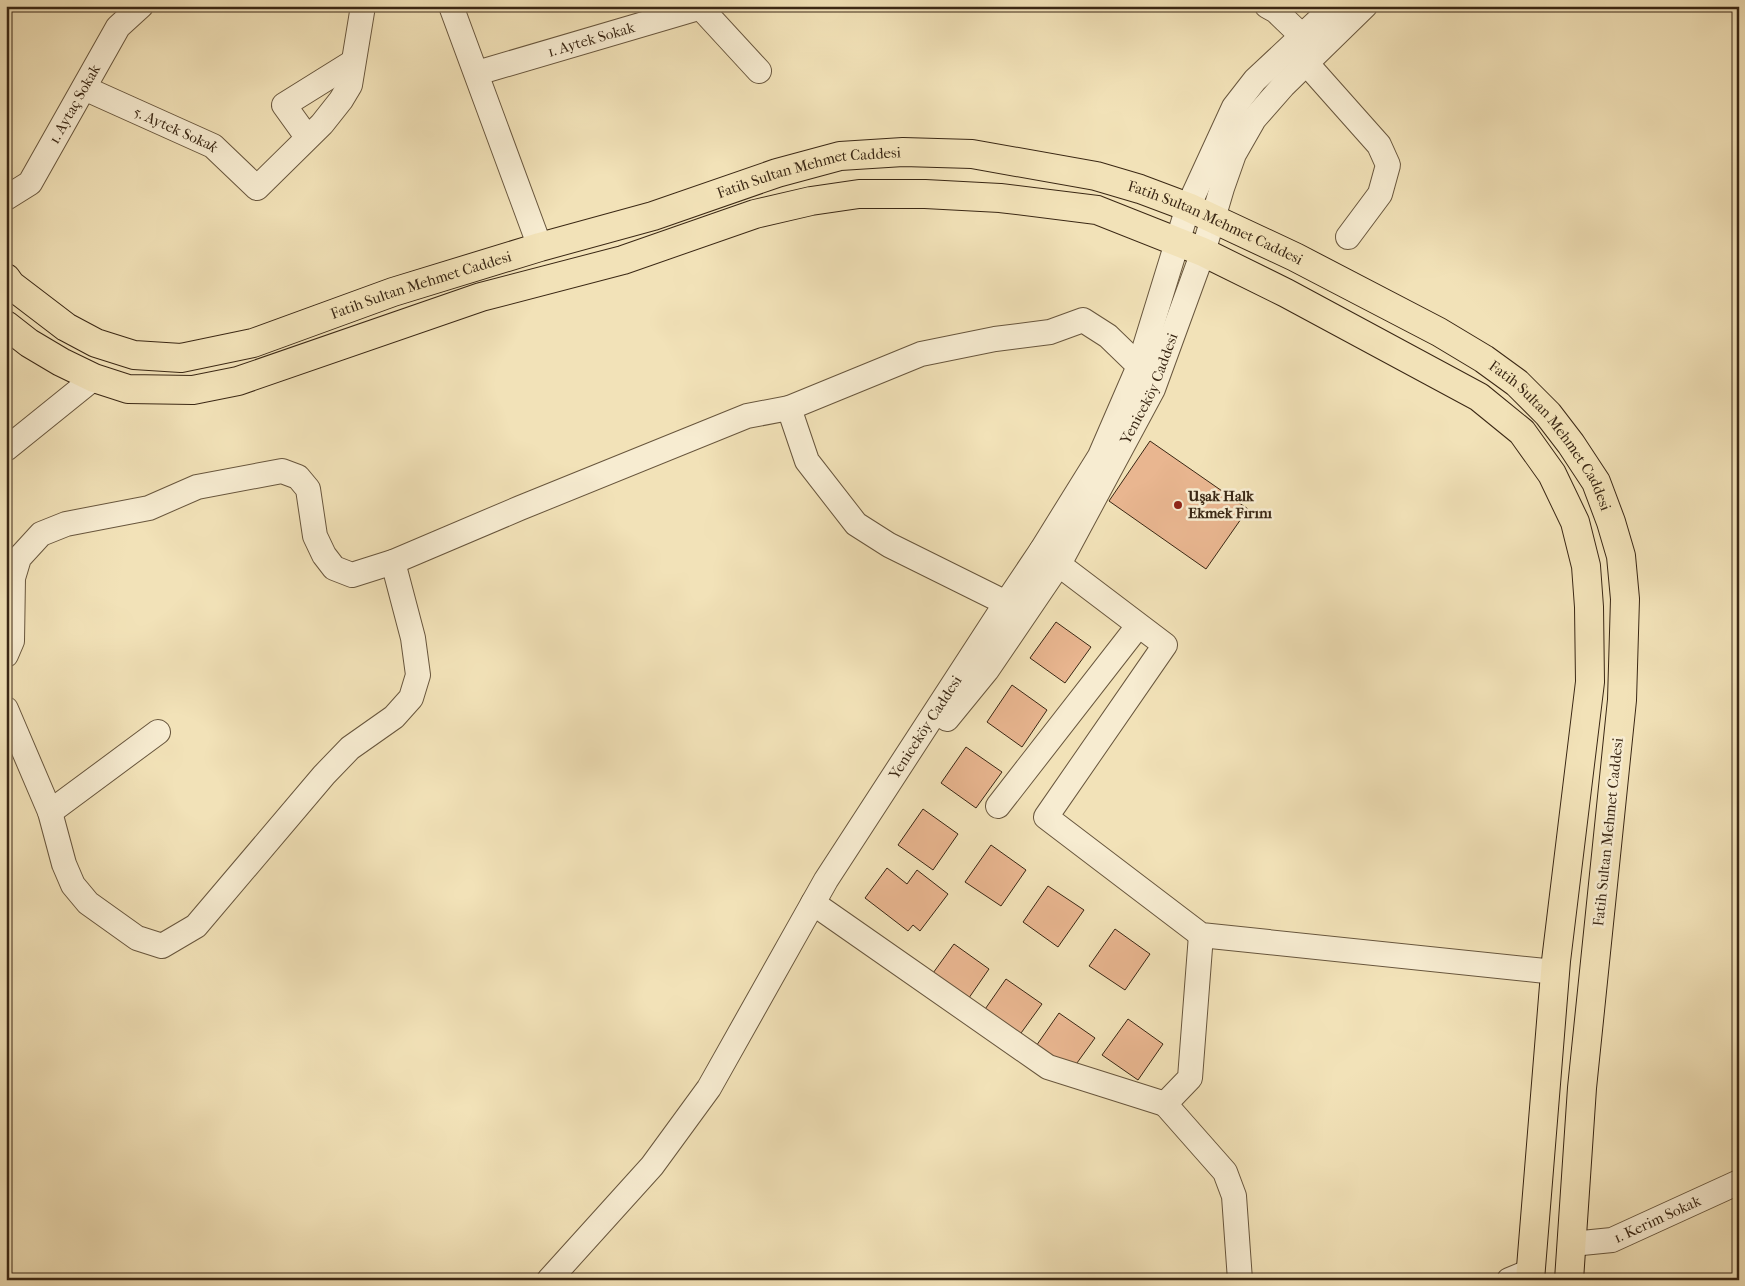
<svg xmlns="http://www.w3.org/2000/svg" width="1745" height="1286" viewBox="0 0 1745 1286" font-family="'IM FELL French Canon',serif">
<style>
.building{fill:#e9b690;stroke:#3a2714}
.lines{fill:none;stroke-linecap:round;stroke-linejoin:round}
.minor-casing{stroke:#68563d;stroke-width:26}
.major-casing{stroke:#3a2714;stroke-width:30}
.minor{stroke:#f7ecd1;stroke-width:24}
.major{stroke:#f2e2b8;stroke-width:28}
.poi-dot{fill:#8f2418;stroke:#f7ecd1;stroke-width:2}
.labels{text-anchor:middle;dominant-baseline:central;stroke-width:5;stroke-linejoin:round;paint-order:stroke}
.street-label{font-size:15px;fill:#3a2714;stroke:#f7ecd1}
.poi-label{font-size:15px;font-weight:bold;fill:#3a2714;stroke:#f7ecd1;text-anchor:start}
</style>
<rect width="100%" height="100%" fill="#f2e2b8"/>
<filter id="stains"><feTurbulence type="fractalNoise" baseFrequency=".004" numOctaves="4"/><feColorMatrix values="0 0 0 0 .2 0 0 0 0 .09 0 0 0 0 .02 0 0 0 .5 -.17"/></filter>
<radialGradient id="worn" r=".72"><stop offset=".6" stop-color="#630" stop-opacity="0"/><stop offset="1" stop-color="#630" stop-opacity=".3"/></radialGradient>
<!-- building -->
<g class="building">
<polygon points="1150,441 1248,509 1206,569 1109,501"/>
<polygon points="1056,622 1091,647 1065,683 1030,658"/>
<polygon points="1012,685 1047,710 1022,747 987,722"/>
<polygon points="966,747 1002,772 976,808 941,783"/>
<polygon points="923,809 958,834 933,870 898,845"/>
<polygon points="991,845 1026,870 1001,906 965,882"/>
<polygon points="887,868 907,884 917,870 948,894 920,931 913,925 908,931 865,898"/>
<polygon points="1048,886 1084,910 1058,947 1023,922"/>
<polygon points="1115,929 1150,954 1125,990 1089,966"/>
<polygon points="954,944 989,969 964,1005 928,980"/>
<polygon points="1006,979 1042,1004 1016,1040 981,1015"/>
<polygon points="1059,1013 1095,1038 1069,1074 1034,1049"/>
<polygon points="1128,1019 1163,1044 1138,1080 1102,1055"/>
</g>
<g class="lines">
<defs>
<g id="minor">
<polyline points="451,6 540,247"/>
<polyline points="1267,6 1276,11 1303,37"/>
<polyline points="701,8 759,71"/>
<polyline points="1307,64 1379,145 1388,165 1380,194 1348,237"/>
<path id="s1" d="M477 73 705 6"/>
<path id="s2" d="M84 88 213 146 257 188 322 124 341 100 350 85 363 6"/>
<polyline points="307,137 284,105 353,62"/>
<path id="s3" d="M6 198 30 183 118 27 141 6"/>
<polyline points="789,408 807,461 856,524 889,545 1006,603"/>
<polyline points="6,449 94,378"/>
<polyline points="1041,551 1165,645 1046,817 1201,935 1555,972"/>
<polyline points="6,655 12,641 13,578 19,558 41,534 66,524 149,508 197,487 282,471 298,477 308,489 315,536 324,555 334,568 352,575 393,562 520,508 747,416 789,408 921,354 995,339 1050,332 1083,320 1108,336 1139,366"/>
<polyline points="6,709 50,812 64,864 73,885 88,903 137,938 162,946 196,926 324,775 350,748 394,717 411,698 418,675 413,638 393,562"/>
<path id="s4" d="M947 719 987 670 1059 564 1153 389 1203 252 1222 188 1234 154 1254 119 1283 86 1365 6"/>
<polyline points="998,806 1138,626"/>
<polyline points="50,812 158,732"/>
<polyline points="813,903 1048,1067 1165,1104 1190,1078 1201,935"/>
<polyline points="1165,1104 1225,1172 1234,1196 1240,1280"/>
<path id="s5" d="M1572 1244 1612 1240 1739 1182"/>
<path id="s6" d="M549 1280 652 1166 709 1088 826 880 1006 603 1041 551 1100 456 1139 366 1188 207 1234 107 1255 80 1334 6"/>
<polyline points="1509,1280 1531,1271"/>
</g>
<g id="major">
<path id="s7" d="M6 278 11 285 66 327 96 343 134 355 181 358 253 343 393 292 540 247 653 216 777 173 840 156 903 152 972 154 1096 176 1140 189 1188 207 1295 257 1439 332 1484 359 1517 383 1548 414 1571 444 1596 482 1611 522 1621 556 1625 599 1622 700 1582 1088 1569 1280"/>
<polyline points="6,325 29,343 61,362 94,378 128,389 193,390 238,381 481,297 623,260 755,214 811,201 859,194 925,194 1000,198 1097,210 1203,252 1286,293 1479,397 1522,432 1552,474 1575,522 1586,566 1589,607 1590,682 1556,961 1530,1280"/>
</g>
</defs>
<!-- minor casing -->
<use href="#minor" class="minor-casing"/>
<!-- major casing -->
<use href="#major" class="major-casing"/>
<!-- minor -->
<use href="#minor" class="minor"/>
<!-- major -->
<use href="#major" class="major"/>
</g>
<!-- markers -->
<circle class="poi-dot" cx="1178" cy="505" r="5"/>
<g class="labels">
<!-- street labels -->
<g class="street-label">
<text stroke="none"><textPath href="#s1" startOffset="119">1. Aytek Sokak</textPath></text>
<text stroke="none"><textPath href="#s3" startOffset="119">1. Aytaç Sokak</textPath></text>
<text stroke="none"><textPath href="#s2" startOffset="101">5. Aytek Sokak</textPath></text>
<text stroke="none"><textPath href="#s7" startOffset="855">Fatih Sultan Mehmet Caddesi</textPath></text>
<text stroke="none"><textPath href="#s7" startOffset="1275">Fatih Sultan Mehmet Caddesi</textPath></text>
<text stroke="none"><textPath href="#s7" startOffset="450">Fatih Sultan Mehmet Caddesi</textPath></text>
<text stroke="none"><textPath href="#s4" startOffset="389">Yeniceköy Caddesi</textPath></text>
<text stroke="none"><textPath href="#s7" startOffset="1680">Fatih Sultan Mehmet Caddesi</textPath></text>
<text stroke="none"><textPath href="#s6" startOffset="671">Yeniceköy Caddesi</textPath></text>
<text transform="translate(1608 832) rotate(-84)">Fatih Sultan Mehmet Caddesi</text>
<text stroke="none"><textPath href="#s5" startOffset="90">1. Kerim Sokak</textPath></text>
</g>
<!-- poi labels -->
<g class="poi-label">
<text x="1188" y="496">Uşak Halk<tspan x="1188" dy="17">Ekmek Fırını</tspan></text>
</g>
</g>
<!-- margin -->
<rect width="1745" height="1286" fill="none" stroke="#f2e2b8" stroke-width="25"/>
<rect x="8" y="8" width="1730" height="1271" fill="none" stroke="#3a2714" stroke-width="2.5"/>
<rect x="12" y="12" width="1720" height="1261" fill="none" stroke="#3a2714"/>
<rect width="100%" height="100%" filter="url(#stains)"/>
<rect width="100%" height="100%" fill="url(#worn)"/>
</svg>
